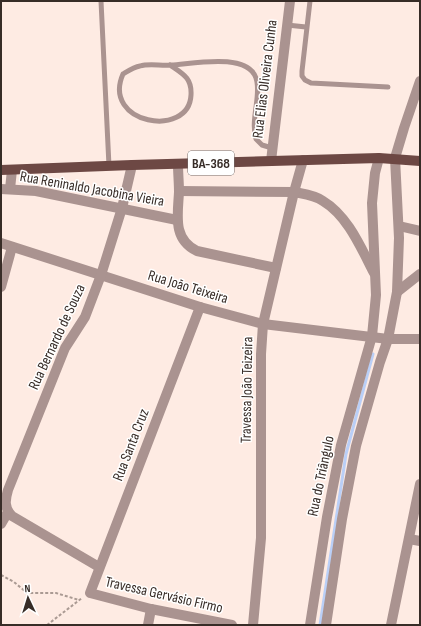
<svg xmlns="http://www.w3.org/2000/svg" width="421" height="626" viewBox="0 0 421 626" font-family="'Sofia Sans Condensed',sans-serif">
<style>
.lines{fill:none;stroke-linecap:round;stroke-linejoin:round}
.stream{stroke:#bacff7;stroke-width:3}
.path{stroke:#aa9a93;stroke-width:2;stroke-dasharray:3 2;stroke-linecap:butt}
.lane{stroke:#aa9390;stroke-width:5}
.street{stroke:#aa9390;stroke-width:10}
.primary{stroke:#6d4844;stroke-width:10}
.labels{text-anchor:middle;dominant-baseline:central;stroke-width:3;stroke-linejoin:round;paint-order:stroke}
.shield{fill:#fff;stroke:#736b68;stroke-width:1}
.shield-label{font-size:14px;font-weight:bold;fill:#372c27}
.street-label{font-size:15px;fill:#372c27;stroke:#fff}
</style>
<rect width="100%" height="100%" fill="#feebe3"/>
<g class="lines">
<!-- stream -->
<polyline class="stream" points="320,625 346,454 373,354"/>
<!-- path -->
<g class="path">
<polyline points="1,575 14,582 27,593 56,593 79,600"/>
<polyline points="47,625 82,598"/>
</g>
<!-- lane -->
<g class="lane">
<polyline points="101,1 109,166"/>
<polyline points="310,1 302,71 302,76 305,80 311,83 388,87"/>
<polyline points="287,25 306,27"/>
<path d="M170 65C183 74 192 78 191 95 189 139 101 124 123 74 128 71 134 67 140 66 149 63 161 66 171 65 192 64 247 52 256 78 262 94 250 119 256 139L262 145 272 148"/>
</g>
<!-- street -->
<g class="street">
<polyline points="271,161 290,1"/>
<path d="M178 164C178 173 179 183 179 192 178 214 172 239 197 251L276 268"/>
<polyline points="1,189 36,191 177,220"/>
<polyline points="10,189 12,170"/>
<path d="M179 191 294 192C304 194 315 195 323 201 348 216 361 248 374 273"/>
<polyline points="399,226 420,231"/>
<polyline points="1,243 200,307 263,324 388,339 420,339"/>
<polyline points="1,287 12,247"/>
<polyline points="397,292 420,274"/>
<polyline points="200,307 90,593 151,609 232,625"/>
<polyline points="1,524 8,512"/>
<polyline points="409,539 420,541"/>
<path d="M99 567 12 516C4 508 5 500 8 490L65 348 85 317 101 275 122 208 132 165"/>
<polyline points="148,625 151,609"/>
<polyline points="253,625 261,538 261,354 263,324 294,192 303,160"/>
<polyline points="310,625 327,517 336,471 341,445 372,336 376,295 372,203 375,173 379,158"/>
<polyline points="326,625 342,519 356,446 380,362 388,339 397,292 399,238 395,158 404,128 420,81"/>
<polyline points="391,625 420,484"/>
</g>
<!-- primary -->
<polyline class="primary" points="1,170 132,165 379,158 420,161"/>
</g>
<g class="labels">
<!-- shield labels -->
<rect class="shield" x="188" y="151" width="46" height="24" rx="3"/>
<g class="shield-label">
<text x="211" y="163">BA-368</text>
</g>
<!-- street labels -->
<g class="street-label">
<text transform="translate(265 79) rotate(-83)">Rua Elias Oliveira Cunha</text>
<text transform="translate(92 189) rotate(10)">Rua Reninaldo Jacobina Vieira</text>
<text transform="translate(188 287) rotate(17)">Rua João Teixeira</text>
<text transform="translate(57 337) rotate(-65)">Rua Bernardo de Souza</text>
<text transform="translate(247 390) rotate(-89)">Travessa João Teizeira</text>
<text transform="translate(131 445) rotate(-69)">Rua Santa Cruz</text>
<text transform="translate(321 476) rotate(-78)">Rua do Triângulo</text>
<text transform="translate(164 595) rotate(13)">Travessa Gervásio Firmo</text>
</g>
</g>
<!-- border -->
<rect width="421" height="626" fill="none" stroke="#372c27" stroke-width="4"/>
<!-- north arrow -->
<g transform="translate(28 598) rotate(356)" stroke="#ffffff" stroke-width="3" paint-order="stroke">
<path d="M0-3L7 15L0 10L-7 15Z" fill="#372c27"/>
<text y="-6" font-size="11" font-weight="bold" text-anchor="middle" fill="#372c27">N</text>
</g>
</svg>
